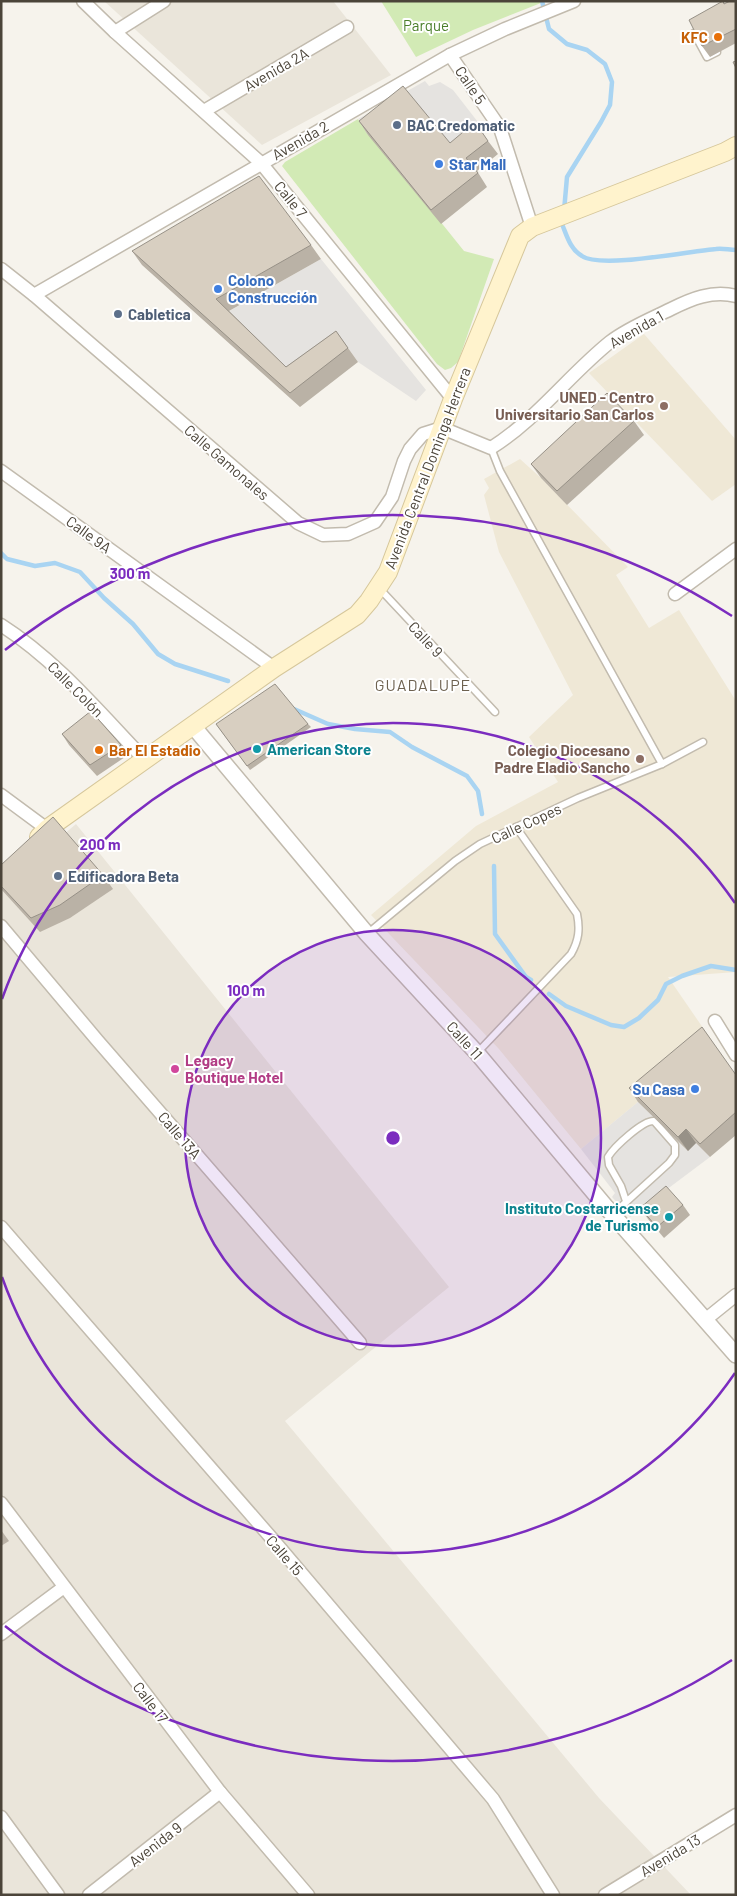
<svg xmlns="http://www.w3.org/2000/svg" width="737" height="1896" viewBox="0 0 737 1896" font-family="Barlow,sans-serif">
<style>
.residential{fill:#eae5da}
.education{fill:#efe8d6}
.green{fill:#d2eab5}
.parking{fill:#e5e3e0}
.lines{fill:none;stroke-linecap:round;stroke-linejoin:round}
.stream{stroke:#a9d4f2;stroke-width:4.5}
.service-casing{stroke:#c2bbae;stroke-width:9}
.minor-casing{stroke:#c2bbae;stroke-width:15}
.tertiary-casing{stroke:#c2bbae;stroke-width:18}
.secondary-casing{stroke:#d6c79b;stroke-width:20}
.service{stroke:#fff;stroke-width:6}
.minor{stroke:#fff;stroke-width:12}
.tertiary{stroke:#fff;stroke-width:15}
.secondary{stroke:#fff3cd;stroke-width:18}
.wall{fill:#bab2a6}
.shaded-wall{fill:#979187}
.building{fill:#d8cfc1;stroke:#979187}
.ring{fill:none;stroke:#7b2cbf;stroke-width:2.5}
.food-dot{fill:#e8710a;stroke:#fff;stroke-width:2}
.service-dot{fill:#5c6f8a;stroke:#fff;stroke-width:2}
.shop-dot{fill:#3f7fe0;stroke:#fff;stroke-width:2}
.education-dot{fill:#8d6e63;stroke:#fff;stroke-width:2}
.culture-dot{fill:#0f9aa8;stroke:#fff;stroke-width:2}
.hotel-dot{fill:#d1479c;stroke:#fff;stroke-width:2}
.labels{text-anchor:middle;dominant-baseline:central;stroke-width:4;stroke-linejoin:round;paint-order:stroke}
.park-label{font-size:15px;fill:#4a7f2a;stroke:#fff}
.food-label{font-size:15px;font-weight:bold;fill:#c56008;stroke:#fff;text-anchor:end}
.street-label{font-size:15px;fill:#4b4439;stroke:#fff}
.service-label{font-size:15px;font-weight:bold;fill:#4e5e75;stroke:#fff;text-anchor:start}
.shop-label{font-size:15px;font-weight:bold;fill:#366cbe;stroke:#fff;text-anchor:start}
.education-label{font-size:15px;font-weight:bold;fill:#785e54;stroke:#fff;text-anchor:end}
.culture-label{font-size:15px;font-weight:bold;fill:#0d838f;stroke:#fff;text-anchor:start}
.hotel-label{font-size:15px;font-weight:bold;fill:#b23c85;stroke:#fff;text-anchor:start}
.neighbourhood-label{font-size:16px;letter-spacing:1px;fill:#6e6250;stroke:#fff}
.centre{fill:#7b2cbf;stroke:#fff;stroke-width:2.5}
.ring-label{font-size:15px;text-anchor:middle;font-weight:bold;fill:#7b2cbf;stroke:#fff;stroke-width:4;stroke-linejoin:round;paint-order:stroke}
</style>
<rect width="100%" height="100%" fill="#f6f3ec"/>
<!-- residential -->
<g class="residential">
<polygon points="104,1 333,1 391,75 262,145"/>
<polygon points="76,824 449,1287 285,1421 599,1798 691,1895 1,1895 1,888"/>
</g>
<!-- education -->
<g class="education">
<polygon points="644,334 736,440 736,484 712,501 589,373"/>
<polygon points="520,459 541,478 628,567 616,575 649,628 679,610 736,701 736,972 668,977 712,1041 581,1149 499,1049 371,915 476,826 558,782 529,737 573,695 499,552 484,495 489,488 484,479"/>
</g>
<!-- green -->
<g class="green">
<polygon points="381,1 546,1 473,30 416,57"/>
<polygon points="358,119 464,251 494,259 458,362 451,368 445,370 437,364 282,166 285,162"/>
</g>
<!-- parking -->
<g class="parking">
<polygon points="425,81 429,86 440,82 453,90 481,126 484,136 460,157 368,135 358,119"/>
<polygon points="321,259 426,390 416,401 358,362 346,345 296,381 226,313"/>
<polygon points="638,1102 688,1151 696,1143 710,1157 630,1217 612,1197 615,1193 581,1149"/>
</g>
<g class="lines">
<!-- stream -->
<g class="stream">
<polyline points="542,1 549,29 567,44 587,50 605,64 612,82 610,105 601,122 567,177 564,211"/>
<path d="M562 221V224C567 236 570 249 582 256 601 269 690 251 716 249 723 248 729 250 736 250"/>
<polyline points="1,553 7,559 35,566 55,563 80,572 104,598 133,624 158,654 175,664 228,681"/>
<polyline points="294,709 328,724 355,729 390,732 412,747 467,776 478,791 482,814"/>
<polyline points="494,866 495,934 526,977 531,980"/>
<polyline points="549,994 566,1006 611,1025 624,1027 639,1018 658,1000 666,984 682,976 711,966 736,970"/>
</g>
<defs>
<g id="service">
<polyline points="702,29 694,33 707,57 717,52"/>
<polyline points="491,448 500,471 662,764"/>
<polyline points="379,588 495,712"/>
<polyline points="367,934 455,861 480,844 578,798 662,764 703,742"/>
<path d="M477 1053 571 954C579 940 580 929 577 914L516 827"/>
<path d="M613 1214 669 1163 675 1155V1145L654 1121C643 1120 614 1147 608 1157L609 1165 621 1186 626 1201"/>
</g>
<g id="minor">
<polyline points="83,1 115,32 261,163 453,399"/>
<polyline points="115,32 164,1"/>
<polyline points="450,55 500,128 532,227"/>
<polyline points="204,111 347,27"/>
<path d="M1 269 34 295 298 523 323 535 348 534 375 522 392 497 404 461 410 449 423 434 442 428 491 448C536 420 569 375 610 342 628 328 651 319 671 309 691 299 712 290 736 296"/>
<polyline points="34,295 450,55 505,29 574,1"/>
<polyline points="1,471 274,668"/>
<polyline points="675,594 736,549"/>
<path d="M1 625C56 660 99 712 144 759"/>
<polyline points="1,795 47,829"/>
<polyline points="1,926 97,1040 360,1343"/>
<polyline points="715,1021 736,1055"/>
<polyline points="1,1227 274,1541 493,1799 553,1895"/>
<polyline points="705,1320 736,1295"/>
<polyline points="1,1503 220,1792 308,1895"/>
<polyline points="1,1634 64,1587"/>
<polyline points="1,1817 58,1895"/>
<polyline points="89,1895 220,1792"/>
<polyline points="605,1895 736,1815"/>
</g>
<polyline id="tertiary" points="193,726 367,934 477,1053 606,1207 736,1355"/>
<polyline id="secondary" points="39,837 47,829 274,668 357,615 369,601 388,572 453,399 520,236 532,227 725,152 736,146"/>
</defs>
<!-- service casing -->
<use href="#service" class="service-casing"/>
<!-- minor casing -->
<use href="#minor" class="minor-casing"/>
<!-- tertiary casing -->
<use href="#tertiary" class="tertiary-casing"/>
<!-- secondary casing -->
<use href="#secondary" class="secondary-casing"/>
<!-- service -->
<use href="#service" class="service"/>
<!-- minor -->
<use href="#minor" class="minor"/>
<!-- tertiary -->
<use href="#tertiary" class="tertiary"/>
<!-- secondary -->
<use href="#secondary" class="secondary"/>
</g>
<!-- wall -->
<g class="wall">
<polygon points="723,1 725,4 736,2 736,43 710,57 702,46"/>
<polygon points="359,121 450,143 488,141 498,154 477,171 487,187 441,224 368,135"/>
<polygon points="311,245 321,259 229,311 286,367 336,331 358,362 300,407 142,265 132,251"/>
<polygon points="634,421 644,435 567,505 541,478 531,464"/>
<polygon points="216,724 308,724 311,727 250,770"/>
<polygon points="62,734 121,745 128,755 97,776 69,745"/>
<polygon points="1,865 103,875 113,889 70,918 40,932 1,889"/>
<polygon points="736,1075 736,1135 710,1157 696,1143 688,1151 638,1102 629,1088"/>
<polygon points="683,1205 690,1215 664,1238 648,1219 640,1208"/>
<polygon points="1,1530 9,1541 1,1546"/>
</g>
<!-- shaded-wall -->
<polygon class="shaded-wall" points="686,1129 696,1143 688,1151 678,1137"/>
<!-- building -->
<g class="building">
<polygon points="723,1 724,4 730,1 735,1 736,3 736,29 702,46 689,20"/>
<polygon points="736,61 736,68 733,62"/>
<polygon points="403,86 450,143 475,122 488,141 466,158 478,173 431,210 359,121"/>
<polygon points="259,176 311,245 216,299 286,367 336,331 348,348 290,393 132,251"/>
<polygon points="607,393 634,421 557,491 531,464"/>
<polygon points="275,684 308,724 247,766 216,724"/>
<polygon points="91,711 121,745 90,765 62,734"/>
<polygon points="53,817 103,875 60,905 31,918 1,886 1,865"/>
<polygon points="702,1027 736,1075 736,1112 700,1144 686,1129 678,1137 629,1088"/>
<polygon points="666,1186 683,1205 657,1227 640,1208"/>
</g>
<!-- distance rings -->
<circle cx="393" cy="1138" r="208" fill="#7b2cbf" fill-opacity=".12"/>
<g class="ring">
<circle cx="393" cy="1138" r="208"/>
<path d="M735 1373A415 415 0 0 1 2 1277M2 999A415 415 0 0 1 735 903"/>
<path d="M732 1660A623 623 0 0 1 5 1626M5 650A623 623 0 0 1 732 616"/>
</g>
<!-- markers -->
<g class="food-dot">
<circle cx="718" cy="37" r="5"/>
<circle cx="99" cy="750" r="5"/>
</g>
<g class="service-dot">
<circle cx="397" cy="125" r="5"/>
<circle cx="118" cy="314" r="5"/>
<circle cx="58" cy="876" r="5"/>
</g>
<g class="shop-dot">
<circle cx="439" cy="164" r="5"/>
<circle cx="218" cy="289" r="5"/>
<circle cx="695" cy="1089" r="5"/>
</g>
<g class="education-dot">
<circle cx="664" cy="406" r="5"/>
<circle cx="640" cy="759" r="5"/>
</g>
<g class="culture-dot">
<circle cx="257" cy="749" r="5"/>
<circle cx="669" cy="1217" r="5"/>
</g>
<circle class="hotel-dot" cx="175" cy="1069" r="5"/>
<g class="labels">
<!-- park labels -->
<g class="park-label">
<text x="426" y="25">Parque</text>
</g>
<!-- food labels -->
<g class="food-label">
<text x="708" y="37">KFC</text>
<text x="109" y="750" text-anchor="start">Bar El Estadio</text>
</g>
<!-- street labels -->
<g class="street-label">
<text transform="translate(276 69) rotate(-30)">Avenida 2A</text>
<text transform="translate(471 85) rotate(56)">Calle 5</text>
<text transform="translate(300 140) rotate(-30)">Avenida 2</text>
<text transform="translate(291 199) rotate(51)">Calle 7</text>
<text transform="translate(636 329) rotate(-30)">Avenida 1</text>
<text transform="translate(227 462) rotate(41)">Calle Gamonales</text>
<text transform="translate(427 468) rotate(-69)">Avenida Central Dominga Herrera</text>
<text transform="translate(89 534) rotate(36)">Calle 9A</text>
<text transform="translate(426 639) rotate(47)">Calle 9</text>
<text transform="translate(76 689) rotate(45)">Calle Colón</text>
<text transform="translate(526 823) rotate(-25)">Calle Copes</text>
<text transform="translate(465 1040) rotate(48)">Calle 11</text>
<text transform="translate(180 1135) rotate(49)">Calle 13A</text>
<text transform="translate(285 1555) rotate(49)">Calle 15</text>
<text transform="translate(151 1702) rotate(53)">Calle 17</text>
<text transform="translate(155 1844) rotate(-38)">Avenida 9</text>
<text transform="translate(670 1855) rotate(-31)">Avenida 13</text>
</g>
<!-- service labels -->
<g class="service-label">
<text x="407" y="125">BAC Credomatic</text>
<text x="128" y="314">Cabletica</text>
<text x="68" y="876">Edificadora Beta</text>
</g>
<!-- shop labels -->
<g class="shop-label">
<text x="449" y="164">Star Mall</text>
<text x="228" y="280">Colono<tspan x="228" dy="17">Construcción</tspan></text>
<text x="685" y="1089" text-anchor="end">Su Casa</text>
</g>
<!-- education labels -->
<g class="education-label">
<text x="654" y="397">UNED - Centro<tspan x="654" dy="17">Universitario San Carlos</tspan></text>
<text x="630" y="750">Colegio Diocesano<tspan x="630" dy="17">Padre Eladio Sancho</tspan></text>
</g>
<!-- culture labels -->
<g class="culture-label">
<text x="267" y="749">American Store</text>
<text x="659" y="1208" text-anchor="end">Instituto Costarricense<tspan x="659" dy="17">de Turismo</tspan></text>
</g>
<!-- hotel labels -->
<g class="hotel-label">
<text x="185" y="1060">Legacy<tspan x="185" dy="17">Boutique Hotel</tspan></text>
</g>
<!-- neighbourhood labels -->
<g class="neighbourhood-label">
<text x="423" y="684">GUADALUPE</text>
</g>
</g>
<circle cx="393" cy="1138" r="8" class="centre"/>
<g class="ring-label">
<text x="130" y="579">300 m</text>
<text x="100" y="850">200 m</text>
<text x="246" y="996">100 m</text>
</g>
<!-- border -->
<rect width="737" height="1896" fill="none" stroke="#4b4439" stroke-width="5"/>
</svg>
